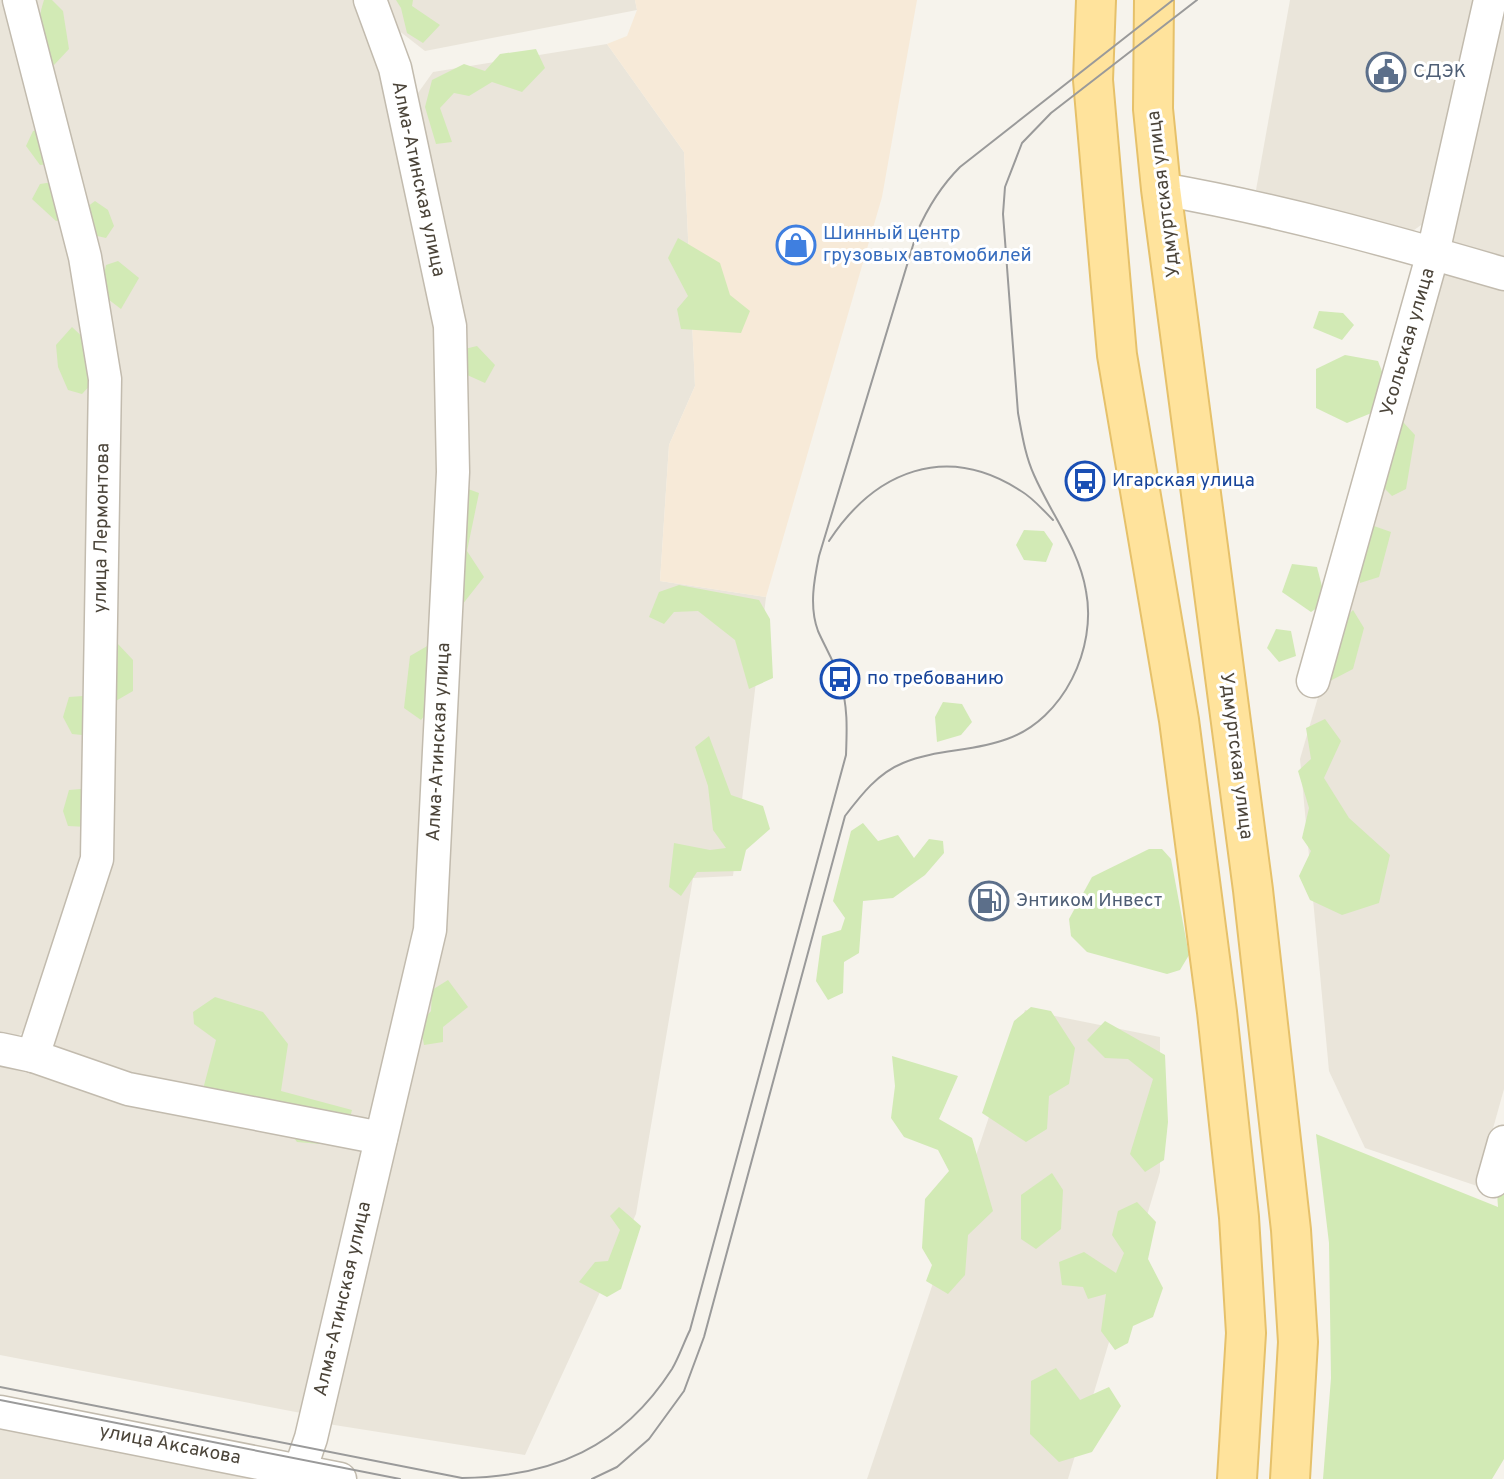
<svg xmlns="http://www.w3.org/2000/svg" width="1504" height="1479" viewBox="0 0 1504 1479" font-family="Overpass,sans-serif">
<style>
.residential{fill:#eae5da}
.commercial{fill:#f7ead8}
.green{fill:#d2eab5}
.lines{fill:none;stroke-linecap:round;stroke-linejoin:round}
.minor-casing{stroke:#c2bbae;stroke-width:35}
.major-casing{stroke:#e6c16a;stroke-width:42}
.minor{stroke:#fff;stroke-width:32}
.major{stroke:#ffe39c;stroke-width:38}
.tram{stroke:#9a9a9a;stroke-width:2}
.labels{text-anchor:middle;dominant-baseline:central;stroke-width:6;stroke-linejoin:round;paint-order:stroke}
.service-label{font-size:19px;fill:#4e5e75;stroke:#fff;text-anchor:start}
.street-label{font-size:19px;fill:#4b4439;stroke:#fff}
.shop-label{font-size:19px;fill:#366cbe;stroke:#fff;text-anchor:start}
.transit-label{font-size:19px;fill:#164399;stroke:#fff;text-anchor:start}
</style>
<rect width="100%" height="100%" fill="#f6f3ec"/>
<!-- residential -->
<g class="residential">
<polygon points="0,0 10,0 91,347 84,852 34,1024 15,1038 0,1037"/>
<polygon points="29,0 360,0 385,69 439,316 443,463 419,925 381,1104 363,1121 145,1084 59,1053 51,1038 103,870 114,330"/>
<polygon points="386,0 635,0 637,10 425,51 398,30"/>
<polygon points="1290,0 1478,0 1428,220 1410,233 1256,190"/>
<polygon points="1504,0 1504,258 1444,242"/>
<polygon points="607,44 684,152 695,386 669,445 660,581 766,597 733,876 693,878 636,1214 525,1455 328,1424 443,924 463,322 418,93 433,72"/>
<polygon points="1443,268 1504,285 1504,1089 1477,1186 1365,1148 1329,1071 1300,759"/>
<polygon points="1025,1010 1160,1037 1160,1172 1068,1479 867,1479"/>
<polygon points="0,1066 125,1097 354,1138 364,1157 301,1413 0,1355"/>
<polygon points="0,1420 280,1479 0,1479"/>
</g>
<!-- commercial -->
<polygon class="commercial" points="635,0 917,0 882,197 766,597 660,581 669,445 695,386 684,152 607,44 627,36 637,10"/>
<!-- green -->
<g class="green">
<path d="M44 0H52L63 11 69 49 54 65C40 41 35 27 44 0Z"/>
<polygon points="396,0 413,0 412,6 440,25 423,43 407,33 401,8"/>
<polygon points="536,49 545,68 522,92 492,82 469,96 454,93 440,108 452,142 436,144 425,107 432,80 464,64 485,71 500,54"/>
<polygon points="45,129 50,164 40,165 26,146 33,131"/>
<polygon points="53,182 68,218 56,221 32,199 40,184"/>
<polygon points="95,201 108,210 114,226 106,238 84,233 79,213"/>
<polygon points="678,238 720,263 730,295 750,311 741,333 681,329 677,309 688,296 668,258"/>
<polygon points="118,261 139,278 121,309 100,293 106,265"/>
<polygon points="1319,311 1343,313 1354,325 1342,340 1313,328"/>
<polygon points="72,327 89,343 94,381 82,394 68,390 58,367 56,345"/>
<polygon points="477,346 495,365 485,383 456,370 456,351"/>
<polygon points="1345,355 1378,361 1386,382 1374,412 1347,423 1316,408 1316,369"/>
<polygon points="1403,422 1415,435 1406,489 1392,496 1379,483 1389,430"/>
<polygon points="460,486 479,493 467,551 484,577 462,605 440,599"/>
<polygon points="1374,526 1391,532 1379,577 1360,583 1357,545"/>
<polygon points="1024,530 1044,531 1053,544 1046,562 1024,560 1016,545"/>
<polygon points="1292,564 1317,567 1326,602 1311,612 1282,592"/>
<polygon points="679,585 759,600 770,619 773,678 749,689 735,640 698,611 674,612 664,624 649,617 659,592"/>
<polygon points="1353,610 1364,628 1353,669 1330,681 1328,660 1332,631"/>
<polygon points="1276,629 1291,631 1296,656 1279,662 1267,648"/>
<polygon points="117,643 133,660 133,691 114,702 96,657"/>
<polygon points="429,645 437,700 421,720 404,708 410,656"/>
<polygon points="83,696 95,718 82,735 72,734 63,717 69,697"/>
<polygon points="943,702 962,704 972,722 961,735 937,742 935,717"/>
<polygon points="1325,719 1341,741 1324,778 1349,818 1390,855 1379,903 1342,915 1310,900 1299,876 1311,851 1302,838 1309,808 1298,771 1311,759 1306,728"/>
<polygon points="709,736 731,795 763,806 770,829 746,850 741,871 697,872 681,896 669,887 674,843 710,850 726,848 713,830 708,786 695,747"/>
<polygon points="81,789 94,804 87,827 68,826 63,811 69,790"/>
<polygon points="863,823 878,841 898,835 914,858 929,839 943,841 944,853 925,875 893,898 863,901 859,953 844,962 843,993 828,1000 816,981 822,936 841,930 845,918 833,901 851,831"/>
<polygon points="1149,849 1162,849 1171,859 1189,955 1180,970 1167,974 1087,952 1071,936 1069,919 1092,877"/>
<polygon points="448,980 468,1007 443,1027 443,1042 424,1045 420,1024 431,1011 432,990"/>
<polygon points="215,997 263,1012 288,1044 281,1091 352,1110 345,1136 320,1144 297,1142 286,1127 202,1093 216,1040 194,1024 193,1012"/>
<polygon points="1031,1007 1051,1011 1075,1048 1069,1084 1049,1096 1047,1129 1026,1142 982,1113 1014,1021"/>
<polygon points="1105,1021 1165,1055 1168,1122 1164,1160 1145,1172 1130,1154 1153,1079 1128,1059 1105,1058 1087,1040"/>
<polygon points="892,1056 958,1076 939,1119 972,1138 993,1211 968,1235 965,1275 948,1294 926,1281 932,1265 922,1248 925,1199 949,1171 938,1150 904,1137 891,1118 895,1086"/>
<polygon points="1316,1134 1498,1207 1497,1193 1504,1189 1504,1459 1492,1479 1323,1479 1331,1378 1329,1243"/>
<polygon points="1052,1173 1063,1190 1061,1229 1036,1249 1021,1239 1021,1195"/>
<polygon points="1137,1202 1156,1222 1148,1259 1163,1288 1153,1317 1133,1326 1128,1343 1115,1350 1101,1331 1106,1294 1088,1299 1083,1287 1062,1285 1059,1262 1084,1252 1116,1273 1124,1253 1112,1235 1118,1211"/>
<polygon points="619,1207 641,1226 621,1289 607,1297 579,1282 595,1262 608,1261 620,1230 610,1216"/>
<polygon points="1056,1368 1080,1400 1109,1387 1121,1406 1092,1452 1059,1462 1030,1434 1031,1381"/>
</g>
<g class="lines">
<defs>
<g id="minor">
<polyline points="19,0 85,257 105,379 97,859 33,1056"/>
<path d="M1161 189C1276 209 1391 241 1504 274"/>
<polyline points="1313,681 1433,253 1490,0"/>
<polyline points="0,1049 33,1056 128,1089 381,1138"/>
<polyline points="1493,1181 1504,1142"/>
<polyline points="0,1412 340,1479"/>
<polyline points="297,1479 311,1438 430,930 453,472 450,326 395,68 370,0"/>
</g>
<g id="major">
<polyline points="1096,0 1093,80 1117,355 1179,720 1217,1012 1239,1217 1246,1333 1237,1479"/>
<polyline points="1154,0 1153,109 1161,189 1253,890 1291,1230 1298,1342 1290,1479"/>
</g>
</defs>
<!-- minor casing -->
<use href="#minor" class="minor-casing"/>
<!-- major casing -->
<use href="#major" class="major-casing"/>
<!-- minor -->
<use href="#minor" class="minor"/>
<!-- major -->
<use href="#major" class="major"/>
<!-- tram -->
<g class="tram">
<path d="M829 541C875 471 946 442 1021 491 1033 498 1043 510 1053 520"/>
<path d="M0 1387 462 1478C552 1477 622 1447 672 1369 679 1357 684 1342 690 1330L846 755C847 729 848 706 840 680 835 663 825 647 818 631 809 607 814 580 819 556L917 232C928 207 940 187 960 167L1173 0"/>
<polyline points="0,1400 400,1479"/>
<path d="M592 1479 617 1467 649 1439 684 1391 704 1337 845 816C861 795 878 773 903 763 936 749 973 752 1007 739 1064 719 1097 648 1086 591 1079 549 1051 514 1034 475 1025 455 1022 434 1018 413L1003 214 1005 187 1022 143 1051 113 1197 0"/>
</g>
</g>
<!-- icons -->
<defs>
<symbol id="civic-ring" viewBox="-11 -11 22 22"><circle r="9.5" fill="#fff" stroke="#5c6f8a" stroke-width="1.5"/><path d="M-.6-6.5H3V-4.5H.6V-3L4-1V1h2V6H-6V1h2V-1L-.6-3ZM-1.2 2.5V6h2.4V2.5Z" fill="#5c6f8a"/></symbol>
<symbol id="shop-ring" viewBox="-11 -11 22 22"><circle r="9.5" fill="#fff" stroke="#3f7fe0" stroke-width="1.5"/><path d="M-5-2.5h2.3a2.7 3.5 0 0 1 5.4 0H5L5.5 6h-11ZM-1.5-2.5h3a1.5 2.3 0 0 0-3 0Z" fill="#3f7fe0"/></symbol>
<symbol id="bus-ring" viewBox="-11 -11 22 22"><circle r="9.5" fill="#fff" stroke="#1a4fb4" stroke-width="1.5"/><path d="M-5-6H5V4H4V6H2V4H-2V6H-4V4H-5ZM-3.5-4V0h7V-4ZM-3.5 1.2v1.5H-2V1.2ZM2 1.2v1.5H3.5V1.2Z" fill="#1a4fb4"/></symbol>
<symbol id="fuel-ring" viewBox="-11 -11 22 22"><circle r="9.5" fill="#fff" stroke="#5c6f8a" stroke-width="1.5"/><path d="M-5.5-6h7V0h2V4h1.3V-2.5L3-4.5l.8-.8L6-3V5H2.5V1h-1V6h-7ZM-4.2-4.7v3.2H.2V-4.7Z" fill="#5c6f8a"/></symbol>
</defs>
<g fill-rule="evenodd">
<use href="#civic-ring" x="1364" y="50" width="44" height="44"/>
<use href="#shop-ring" x="774" y="223" width="44" height="44"/>
<use href="#bus-ring" x="1063" y="459" width="44" height="44"/>
<use href="#bus-ring" x="818" y="657" width="44" height="44"/>
<use href="#fuel-ring" x="967" y="879" width="44" height="44"/>
</g>
<g class="labels">
<!-- service labels -->
<g class="service-label">
<text x="1413" y="72">СДЭК</text>
<text x="1016" y="901">Энтиком Инвест</text>
</g>
<!-- street labels -->
<g class="street-label">
<text transform="translate(418 179) rotate(78)">Алма-Атинская улица</text>
<text transform="translate(1164 194) rotate(-97)">Удмуртская улица</text>
<text transform="translate(1408 342) rotate(-74)">Усольская улица</text>
<text transform="translate(102 528) rotate(-89)">улица Лермонтова</text>
<text transform="translate(439 742) rotate(-87)">Алма-Атинская улица</text>
<text transform="translate(1236 756) rotate(83)">Удмуртская улица</text>
<text transform="translate(343 1299) rotate(-77)">Алма-Атинская улица</text>
<text transform="translate(170 1445) rotate(11)">улица Аксакова</text>
</g>
<!-- shop labels -->
<g class="shop-label">
<text x="823" y="234">Шинный центр<tspan x="823" dy="22">грузовых автомобилей</tspan></text>
</g>
<!-- transit labels -->
<g class="transit-label">
<text x="1112" y="481">Игарская улица</text>
<text x="867" y="679">по требованию</text>
</g>
</g>
</svg>
